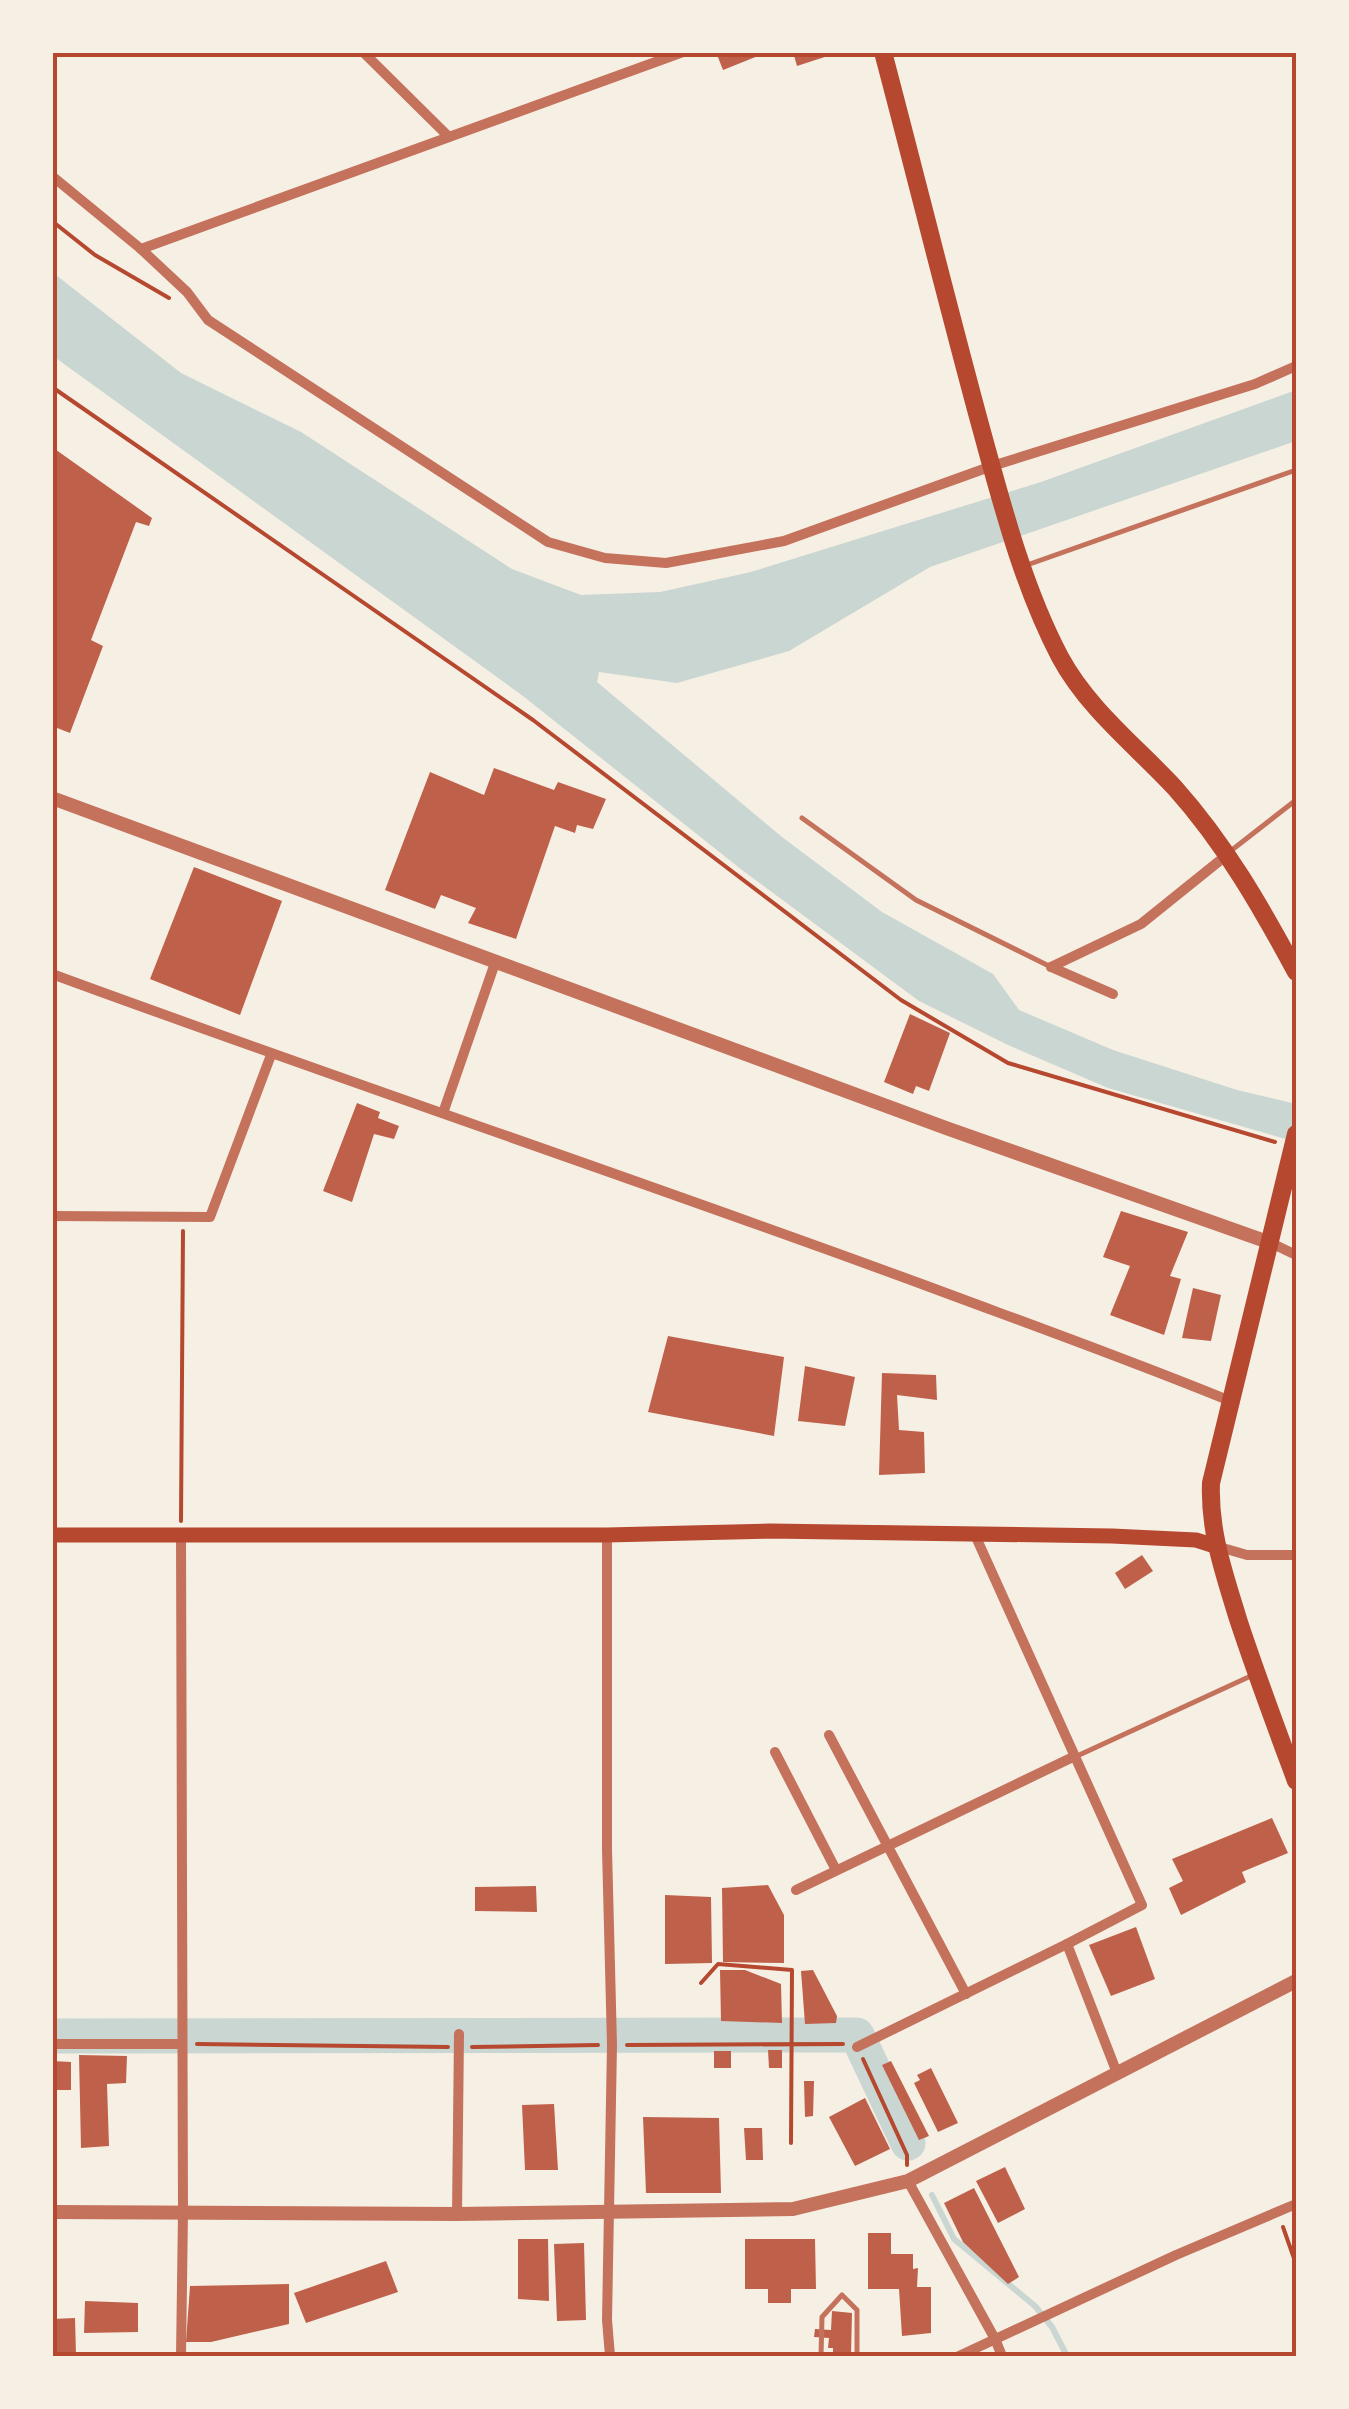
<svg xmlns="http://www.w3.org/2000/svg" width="1349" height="2409" viewBox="0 0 1349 2409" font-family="'Titillium Web',sans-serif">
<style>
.water{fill:#c9d6d2}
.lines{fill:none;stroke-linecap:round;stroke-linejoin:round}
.stream{stroke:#c9d6d2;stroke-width:6}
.river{stroke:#c9d6d2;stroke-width:35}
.building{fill:#bf614a}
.path{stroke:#b5482f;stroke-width:4}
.service{stroke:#c5725c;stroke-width:5}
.minor{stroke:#c5725c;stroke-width:10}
.tertiary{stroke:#c5725c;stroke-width:14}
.secondary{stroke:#b5482f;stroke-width:15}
.trunk{stroke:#b5482f;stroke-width:18}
.neatline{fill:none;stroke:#b5482f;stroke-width:4}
</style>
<rect width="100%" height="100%" fill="#f6efe4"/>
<!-- water -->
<polygon class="water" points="52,272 181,373 301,432 512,569 581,595 660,592 751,572 1041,482 1296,390 1296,441 930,567 789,651 677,683 599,672 597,682 782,837 882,912 993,974 1019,1010 1113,1050 1237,1090 1296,1104 1296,1142 1108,1088 1008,1045 919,1001 742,870 523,696 53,356"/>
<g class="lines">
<!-- stream -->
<polyline class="stream" points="932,2195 954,2239 1035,2306 1052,2327 1067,2356"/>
<!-- river -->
<polyline class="river" points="52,2036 857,2035 908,2143"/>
</g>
<!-- building -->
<g class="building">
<polygon points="716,52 757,52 758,56 723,70"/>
<polygon points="793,52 837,52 837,53 797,66"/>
<polygon points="52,447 152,518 149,526 136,522 91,640 103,646 70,733 52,726"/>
<polygon points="494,768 554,790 558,782 606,799 593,829 577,825 575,833 555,826 516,939 468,923 476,908 441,895 435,909 385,890 430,772 484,795"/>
<polygon points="194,867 282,901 240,1015 150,979"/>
<polygon points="910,1014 950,1033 929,1091 916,1086 913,1094 884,1082"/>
<polygon points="357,1103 380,1112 378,1118 399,1126 394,1139 374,1134 352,1202 323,1191"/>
<polygon points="1121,1211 1188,1232 1170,1276 1181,1279 1164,1335 1110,1315 1130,1266 1103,1257"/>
<polygon points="1193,1288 1221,1295 1211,1341 1182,1338"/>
<polygon points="668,1336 784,1357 774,1436 648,1412"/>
<polygon points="805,1366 855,1377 845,1426 798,1421"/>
<polygon points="882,1373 936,1375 937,1400 897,1395 899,1430 924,1432 925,1473 879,1475"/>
<polygon points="1142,1555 1153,1571 1125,1589 1115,1573"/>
<polygon points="1272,1818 1288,1853 1242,1872 1246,1882 1181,1915 1169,1888 1183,1881 1172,1859"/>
<polygon points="768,1885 784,1915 784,1963 723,1962 722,1888"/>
<polygon points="536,1886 537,1912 475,1911 475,1887"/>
<polygon points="665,1895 711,1897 712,1963 665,1964"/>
<polygon points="1136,1927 1155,1979 1111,1996 1089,1945"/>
<polygon points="720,1970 745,1970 781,1984 782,2023 721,2021"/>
<polygon points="813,1970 837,2016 836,2023 805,2024 801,1971"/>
<polygon points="768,2050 782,2050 782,2068 769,2068"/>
<rect x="714" y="2051" width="17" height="17"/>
<polygon points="79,2055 127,2056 126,2083 107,2084 109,2146 81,2148"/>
<polygon points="52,2061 71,2062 71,2090 52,2090"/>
<polygon points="891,2061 929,2136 919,2140 882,2065"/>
<polygon points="931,2068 958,2123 938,2132 914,2083 920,2080 917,2075"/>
<polygon points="804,2081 814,2081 813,2116 805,2117"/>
<polygon points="865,2098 890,2149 855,2166 829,2117"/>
<polygon points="554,2104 558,2170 525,2170 522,2105"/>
<polygon points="643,2117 719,2118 721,2193 646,2193"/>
<polygon points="744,2128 762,2128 763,2160 746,2160"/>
<polygon points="1005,2167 1025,2209 998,2223 976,2181"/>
<polygon points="974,2188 1019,2277 1008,2284 963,2242 944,2203"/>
<polygon points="868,2233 891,2233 891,2254 913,2254 913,2269 918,2268 917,2287 931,2287 931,2333 902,2336 899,2289 868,2289"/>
<polygon points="518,2239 548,2239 549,2301 518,2299"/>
<polygon points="745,2239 815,2239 816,2289 791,2289 791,2303 768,2303 768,2289 745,2289"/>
<polygon points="584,2243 586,2320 557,2321 554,2244"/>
<polygon points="386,2261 398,2292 306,2323 294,2293"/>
<polygon points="289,2284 289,2324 211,2342 186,2342 190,2286"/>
<polygon points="85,2301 138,2303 138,2332 84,2333"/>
<polygon points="832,2311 852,2313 851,2355 833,2355 833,2348 828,2348 829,2338 814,2337 815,2329 831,2330"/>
<polygon points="75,2318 76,2355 52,2355 52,2319"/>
</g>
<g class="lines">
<!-- path -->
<g class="path">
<polyline points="52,221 95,255 169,298"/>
<polyline points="52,387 533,720 901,1000 1008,1063 1275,1142"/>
<polyline points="181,1521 183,1231"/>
<polyline points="701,1983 718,1964 792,1970 791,2143"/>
<polyline points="197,2044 448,2047"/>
<polyline points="627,2045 843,2044"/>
<polyline points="472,2047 598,2045"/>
<polyline points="863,2059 907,2155 907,2165"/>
<polyline points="1283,2227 1296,2264"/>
</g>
<!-- service -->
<g class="service">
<polyline points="1027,565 1296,470"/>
<polyline points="802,818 916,900 1051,967"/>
<polyline points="1228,853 1296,800"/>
<polyline points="1077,1756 1253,1675"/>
<polyline points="821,2356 822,2317 842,2295 857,2310 857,2356"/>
</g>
<!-- minor -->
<g class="minor">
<polyline points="363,52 449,137"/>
<polyline points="683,52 141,249 187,292 208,320 548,542 605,558 666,563 784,541 992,466 1255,384 1296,366"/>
<polyline points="52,176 141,249"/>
<polyline points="1051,967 1141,924 1228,854"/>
<polyline points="1051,967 1113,994"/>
<path d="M52 974C343 1081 637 1179 927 1286 1029 1324 1130 1360 1230 1401"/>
<polyline points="443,1113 495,963"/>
<polyline points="52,1216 210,1217 271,1055"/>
<polyline points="1269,1242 1296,1255"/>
<polyline points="607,1535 607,1849 612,2045 607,2320 610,2356"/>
<polyline points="975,1535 1142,1905 1067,1944 1117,2073"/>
<polyline points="1216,1546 1247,1555 1296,1555"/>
<polyline points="829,1735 966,1994"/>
<polyline points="775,1752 836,1870"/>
<polyline points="796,1890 1073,1757"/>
<polyline points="52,2044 182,2044"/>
<polyline points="857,2047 1067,1944"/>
<polyline points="908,2181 995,2339 1002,2356"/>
<polyline points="457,2214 459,2034"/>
<polyline points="181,2356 183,2213 181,1536"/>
<polyline points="959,2356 1176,2255 1296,2204"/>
</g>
<!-- tertiary -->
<g class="tertiary">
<polyline points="52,798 946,1128 1268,1242"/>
<polyline points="52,2212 457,2214 793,2209 908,2181 1296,1981"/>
</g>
<!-- secondary -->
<polyline class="secondary" points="52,1535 607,1535 770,1531 1112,1536 1196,1540 1215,1546"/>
<!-- trunk -->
<g class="trunk">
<path d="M883 52C916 177 947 303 981 428 1002 504 1023 587 1060 657 1088 709 1136 746 1175 788 1225 844 1261 907 1296 972"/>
<path d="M1296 1134 1211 1483C1209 1531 1224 1573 1238 1619 1256 1674 1276 1727 1296 1781"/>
</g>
</g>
<!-- border -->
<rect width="1349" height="2409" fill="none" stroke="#f6efe4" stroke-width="110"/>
<rect x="55" y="55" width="1239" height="2299" class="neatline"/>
</svg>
